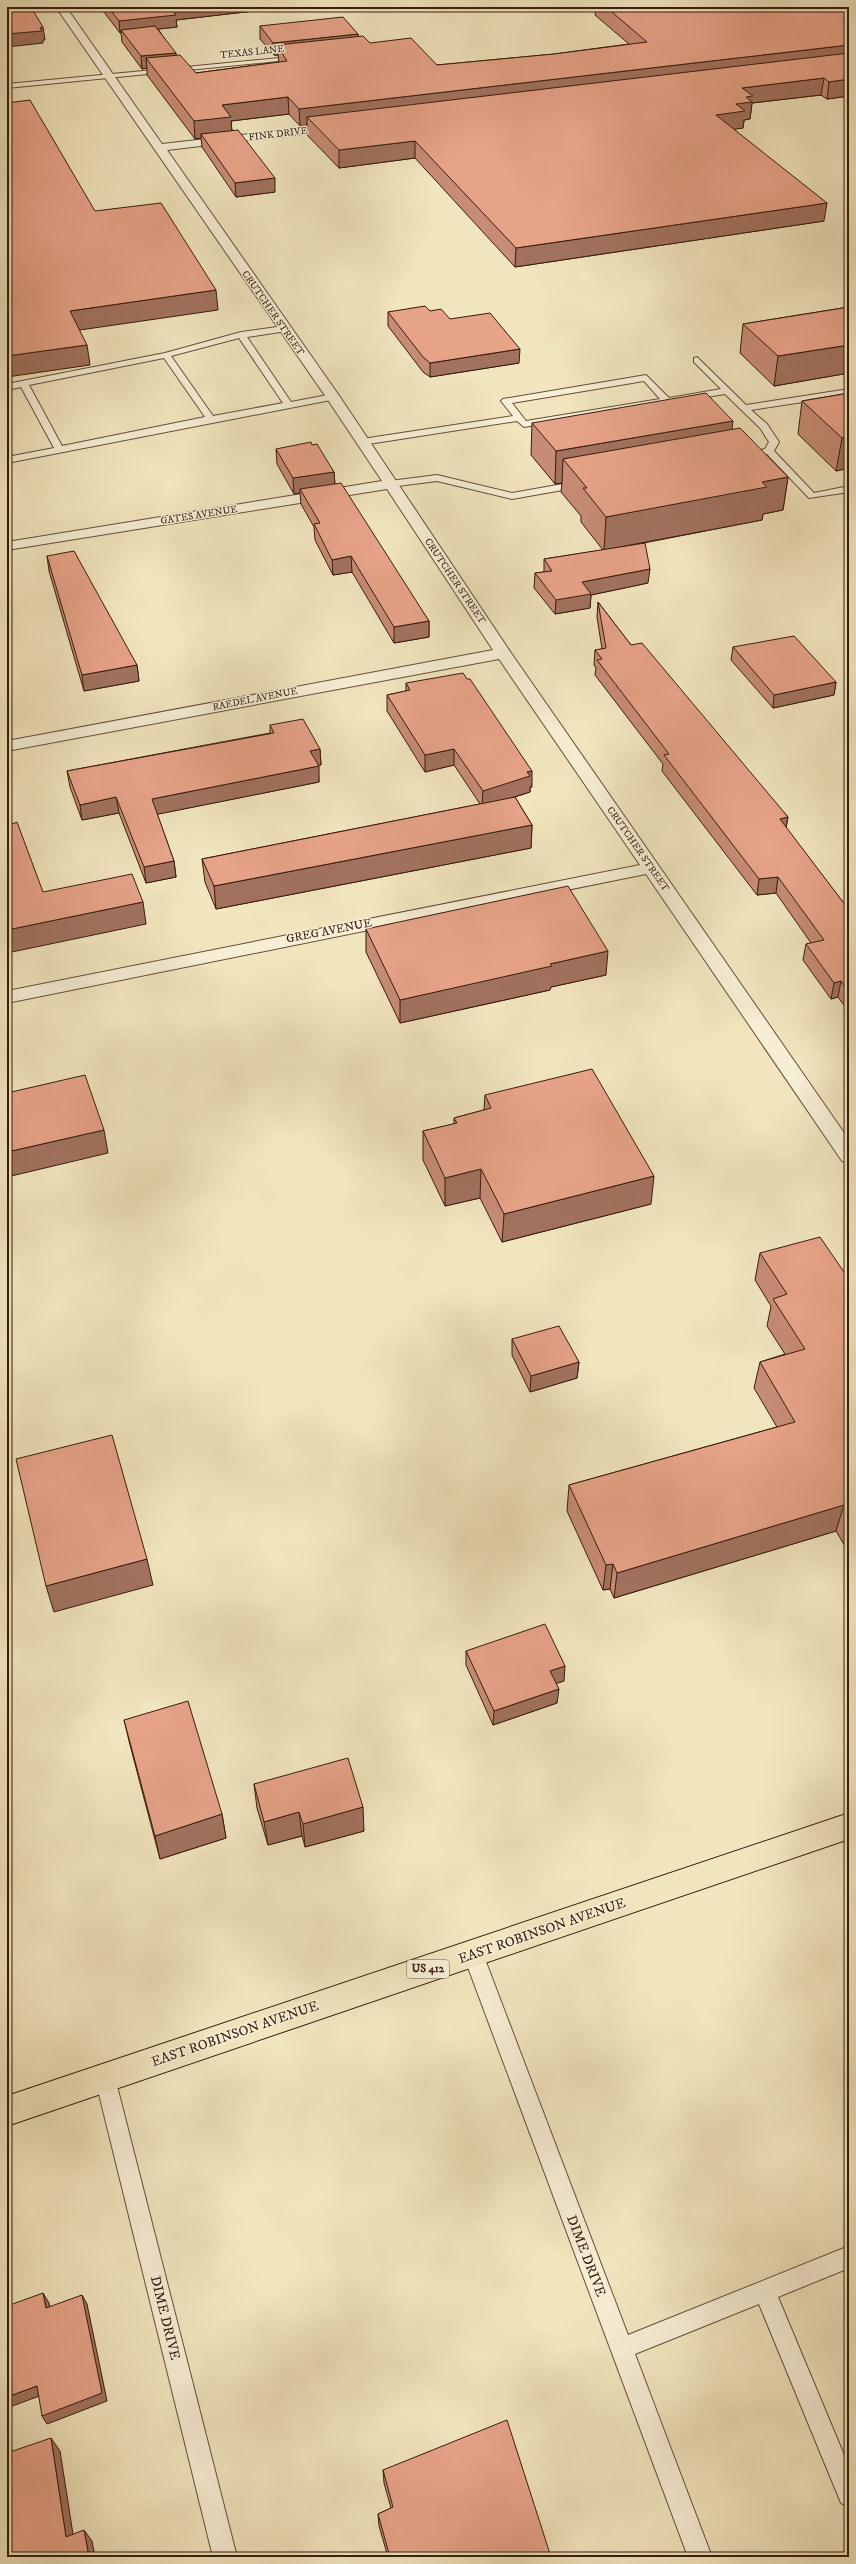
<svg xmlns="http://www.w3.org/2000/svg" width="856" height="2564" viewBox="0 0 856 2564" font-family="'IM FELL DW Pica',serif">
<style>
.lines{fill:none;stroke-linecap:round;stroke-linejoin:round}
.service-casing{stroke:#664e39;stroke-width:2}
.minor-casing{stroke:#664e39;stroke-width:2}
.trunk-casing{stroke:#371b0d;stroke-width:2}
.service{fill:#f6eed5;fill-rule:evenodd}
.minor{fill:#f6eed5;fill-rule:evenodd}
.trunk{fill:#f1e5be;fill-rule:evenodd}
.wall{fill:#c78c75;stroke:#371b0d}
.shaded-wall{fill:#a2725f;stroke:#371b0d}
.building{fill:#e7a388;stroke:#371b0d}
.labels{text-anchor:middle;dominant-baseline:central;stroke-width:3;stroke-linejoin:round;paint-order:stroke}
.far-street-label{font-size:10px;fill:#371b0d;stroke:#f6eed5}
.shield{fill:#f6eed5;stroke:#705a49;stroke-width:1}
.shield-label{font-size:11px;font-weight:bold;fill:#371b0d}
.street-label{font-size:12px;fill:#371b0d;stroke:#f6eed5}
.near-street-label{font-size:14px;fill:#371b0d;stroke:#f6eed5}
</style>
<rect width="100%" height="100%" fill="#f1e5be"/>
<filter id="stains"><feTurbulence type="fractalNoise" baseFrequency=".005" numOctaves="4"/><feColorMatrix values="0 0 0 0 .2 0 0 0 0 .09 0 0 0 0 .02 0 0 0 .5 -.17"/></filter>
<radialGradient id="worn" r=".72"><stop offset=".6" stop-color="#630" stop-opacity="0"/><stop offset="1" stop-color="#630" stop-opacity=".3"/></radialGradient>
<g class="lines">
<defs>
<g id="service">
<polygon points="300,56 298,59 7,88 7,84"/>
<path d="M284 326 287 327V331L247 337 291 402 333 394 336 395V399L7 463V457L54 448 21 387 7 390V384L165 353 241 332ZM239 338 283 403 213 416 171 356ZM164 358 205 417 62 446 29 385Z"/>
<path d="M697 357 746 405 849 389V395L751 410 767 424 779 442 774 451 814 493 849 486V492L809 498 767 454 741 458V454L765 449 769 442 760 428 725 394 524 427 517 421 362 445 357 442 362 439 513 416 501 401 503 399 646 375 669 398 721 389 694 362V358ZM644 381 660 399 526 421 512 403Z"/>
<polygon points="437,475 512,493 580,481 585,484 580,487 512,499 437,481 390,487 385,484 390,481"/>
<polygon points="473,1944 480,1947 483,1954 628,2335 849,2246 849,2268 778,2297 849,2467 849,2507 841,2503 759,2304 635,2354 712,2557 688,2557 463,1954 466,1947"/>
<polygon points="105,2068 112,2071 115,2078 237,2557 213,2557 95,2078 98,2071"/>
</g>
<polygon id="minor" points="56,7 66,7 162,144 338,124 343,127 338,130 167,150 340,397 511,653 849,1140 849,1163 842,1161 646,874 7,1003 7,991 640,865 499,659 7,751 7,741 493,650 387,489 7,550 7,542 382,481 326,397"/>
<polygon id="trunk" points="849,1813 849,1839 7,2126 7,2096"/>
</defs>
<!-- service casing -->
<use href="#service" class="service-casing"/>
<!-- minor casing -->
<use href="#minor" class="minor-casing"/>
<!-- trunk casing -->
<use href="#trunk" class="trunk-casing"/>
<!-- service -->
<use href="#service" class="service"/>
<!-- minor -->
<use href="#minor" class="minor"/>
<!-- trunk -->
<use href="#trunk" class="trunk"/>
</g>
<!-- wall -->
<g class="wall">
<polygon points="100,7 262,7 262,10 176,20 177,27 158,29 176,55 196,73 279,62 278,55 274,55 260,39 260,26 358,34 358,36 370,43 437,65 554,54 629,44 595,15 596,7 849,7 849,96 827,99 821,95 752,103 750,119 744,120 743,128 734,129 824,221 515,267 415,158 339,168 307,135 307,125 300,126 289,114 231,121 232,130 275,192 236,197 202,147 201,138 195,139 147,75 147,68 142,69 122,42 121,33 120,33"/>
<polygon points="849,307 849,373 774,386 740,353 743,324"/>
<polygon points="430,311 450,319 519,363 430,377 423,372 388,326 388,312"/>
<polygon points="849,393 849,468 836,471 798,434 802,401"/>
<polygon points="532,423 732,430 788,477 783,510 763,514 762,520 623,547 648,583 591,595 590,608 555,614 534,588 535,573 544,572 544,559 603,550 581,522 581,516 561,492 562,483 555,484 531,455"/>
<polygon points="276,449 334,472 335,484 429,621 429,637 394,643 352,572 333,575 315,540 314,527 301,504 300,493 294,494 277,464"/>
<polygon points="47,556 137,665 139,681 84,691 49,571"/>
<polygon points="598,602 631,645 788,817 786,828 849,910 849,1012 838,997 831,999 803,960 806,944 811,943 776,893 757,895 662,771 663,764 595,675 596,668 594,665 595,650 602,649 597,617"/>
<polygon points="733,647 836,682 834,695 773,708 731,660"/>
<polygon points="406,683 532,787 530,787 530,792 515,797 532,825 531,848 216,909 205,882 202,859 480,804 454,765 425,772 387,711 387,695 406,691"/>
<polygon points="270,725 320,749 321,765 318,765 319,782 157,814 174,861 176,877 146,883 119,813 82,820 70,787 67,771 270,733"/>
<polygon points="366,929 606,975 551,987 550,990 400,1023 366,952"/>
<polygon points="485,1095 651,1204 502,1242 480,1198 445,1206 423,1160 423,1131 454,1124 454,1118 484,1110"/>
<polygon points="760,1253 844,1272 849,1270 849,1553 836,1531 614,1598 610,1589 603,1590 567,1511 569,1485 777,1427 754,1388 760,1362 785,1354 767,1326 771,1306 755,1280"/>
<polygon points="512,1339 579,1362 577,1378 530,1392 512,1355"/>
<polygon points="466,1651 564,1681 556,1683 557,1703 493,1725 466,1665"/>
<polygon points="124,1720 222,1814 226,1838 160,1859 130,1745"/>
<polygon points="254,1784 364,1831 305,1847 302,1836 268,1845 257,1808"/>
<polygon points="383,2470 551,2557 388,2557 379,2526 378,2514 391,2508 384,2483"/>
</g>
<!-- shaded-wall -->
<g class="shaded-wall">
<polygon points="188,7 262,7 262,10 176,20 177,27 123,33 121,30 121,33 120,33 119,21 171,9"/>
<polygon points="43,27 45,40 43,40 43,43 7,47 7,34"/>
<polygon points="358,34 358,47 277,45 278,55 274,55 273,43"/>
<polygon points="849,45 849,61 307,117 307,125 300,126 299,109"/>
<polygon points="176,53 177,65 146,58 147,68 142,69 141,56"/>
<polygon points="824,78 821,95 752,103 750,119 744,120 743,128 715,132 716,115 736,104 742,88"/>
<polygon points="849,79 849,96 827,99 829,82"/>
<polygon points="288,97 289,114 231,121 232,134 201,134 201,138 195,139 194,121 222,105"/>
<polygon points="415,141 415,158 339,168 339,150"/>
<polygon points="275,178 275,192 236,197 235,183"/>
<polygon points="827,203 824,221 515,267 516,248"/>
<polygon points="216,290 218,310 73,331 70,311"/>
<polygon points="87,345 90,365 7,377 7,356"/>
<polygon points="849,345 849,373 774,386 778,356"/>
<polygon points="520,349 519,363 430,377 430,363"/>
<polygon points="733,421 729,454 563,459 562,483 555,484 556,451"/>
<polygon points="849,437 849,468 836,471 842,438"/>
<polygon points="334,472 335,487 300,489 300,493 294,494 293,478"/>
<polygon points="788,477 783,510 763,514 762,520 604,550 606,517 762,482"/>
<polygon points="351,556 352,572 333,575 332,560"/>
<polygon points="650,569 648,583 591,595 590,608 555,614 556,600 582,582"/>
<polygon points="429,621 429,637 394,643 394,627"/>
<polygon points="137,665 139,681 84,691 82,675"/>
<polygon points="836,682 834,695 773,708 774,695"/>
<polygon points="320,749 321,765 311,767 310,751"/>
<polygon points="454,749 454,765 425,772 425,755"/>
<polygon points="319,766 319,782 154,815 152,799"/>
<polygon points="532,771 532,787 530,787 530,792 482,807 483,791 527,772"/>
<polygon points="116,797 119,813 82,820 80,805"/>
<polygon points="788,817 785,833 780,819"/>
<polygon points="532,825 531,848 216,909 214,886"/>
<polygon points="174,861 176,877 146,883 144,867"/>
<polygon points="778,877 776,893 757,895 759,879"/>
<polygon points="143,902 146,924 7,953 7,930"/>
<polygon points="608,951 606,975 551,987 550,990 400,1023 400,1000 550,964"/>
<polygon points="841,981 838,997 831,999 834,983"/>
<polygon points="104,1130 108,1153 7,1177 7,1152"/>
<polygon points="481,1169 480,1198 445,1206 445,1178"/>
<polygon points="654,1176 651,1204 502,1242 504,1214"/>
<polygon points="579,1362 577,1378 530,1392 531,1376"/>
<polygon points="844,1505 836,1531 614,1598 617,1573"/>
<polygon points="147,1559 153,1585 54,1612 46,1586"/>
<polygon points="613,1564 610,1589 603,1590 606,1565"/>
<polygon points="565,1666 564,1681 549,1686 550,1671"/>
<polygon points="559,1689 557,1703 493,1725 494,1711"/>
<polygon points="363,1807 364,1831 305,1847 303,1824"/>
<polygon points="299,1812 302,1836 268,1845 264,1822"/>
<polygon points="222,1814 226,1838 160,1859 155,1836"/>
<polygon points="43,2293 49,2303 52,2317 46,2308"/>
<polygon points="82,2295 87,2304 107,2401 47,2424 42,2416"/>
<polygon points="37,2386 42,2395 7,2408 7,2397"/>
<polygon points="51,2438 60,2451 75,2547 66,2537"/>
<polygon points="84,2530 92,2541 95,2557 89,2557"/>
</g>
<!-- building -->
<g class="building">
<polygon points="7,7 31,7 43,27 40,28 42,31 7,34"/>
<polygon points="108,7 188,7 171,9 176,15 119,21"/>
<polygon points="606,7 849,7 849,45 299,109 288,97 222,105 231,117 194,121 146,58 180,55 196,73 287,61 277,45 363,36 370,43 411,38 437,65 554,54 647,42"/>
<polygon points="343,17 358,34 273,43 260,26"/>
<polygon points="155,26 176,53 141,56 121,30"/>
<polygon points="849,53 849,79 829,82 824,78 742,88 753,96 746,97 752,102 736,104 745,111 716,115 827,203 516,248 415,141 339,150 307,117"/>
<polygon points="30,100 95,211 161,203 216,290 70,311 87,345 7,356 7,103"/>
<polygon points="238,130 275,178 235,183 201,134"/>
<polygon points="425,306 430,311 441,309 450,319 490,313 520,349 430,363 423,357 388,312"/>
<polygon points="849,307 849,345 778,356 743,324"/>
<polygon points="706,393 733,421 556,451 532,423"/>
<polygon points="849,393 849,437 842,438 802,401"/>
<polygon points="740,428 788,477 762,482 767,487 606,517 583,488 587,488 563,459"/>
<polygon points="311,442 312,445 317,444 334,472 293,478 276,449"/>
<polygon points="341,483 429,621 394,627 351,556 332,560 314,524 320,523 300,489"/>
<polygon points="645,543 650,569 582,582 591,594 556,600 535,573 552,571 544,559"/>
<polygon points="74,551 137,665 82,675 47,556"/>
<polygon points="598,602 631,645 642,643 788,817 780,819 849,910 849,992 841,981 834,983 806,944 824,940 778,877 759,879 664,755 669,754 597,660 602,659 595,650 606,648"/>
<polygon points="794,636 836,682 774,695 733,647"/>
<polygon points="463,673 467,679 470,679 532,771 527,772 530,776 483,791 454,749 425,755 387,695 410,690 406,683"/>
<polygon points="303,719 320,749 310,751 319,766 152,799 174,861 144,867 116,797 80,805 67,771 274,733 270,725"/>
<polygon points="515,797 532,825 214,886 202,859"/>
<polygon points="17,822 43,892 132,874 143,902 7,930 7,826"/>
<polygon points="568,886 608,951 550,964 552,966 400,1000 366,929"/>
<polygon points="592,1069 654,1176 504,1214 481,1169 445,1178 423,1131 457,1123 454,1118 491,1108 485,1095"/>
<polygon points="85,1075 104,1130 7,1152 7,1093"/>
<polygon points="820,1237 844,1272 849,1270 849,1515 844,1505 617,1573 613,1564 606,1565 569,1485 795,1422 760,1362 805,1349 773,1299 787,1294 760,1253"/>
<polygon points="559,1326 579,1362 531,1376 512,1339"/>
<polygon points="112,1435 147,1559 46,1586 16,1459"/>
<polygon points="545,1624 565,1666 550,1671 559,1689 494,1711 466,1651"/>
<polygon points="188,1701 222,1814 155,1836 124,1720"/>
<polygon points="348,1758 363,1807 303,1824 299,1812 264,1822 254,1784"/>
<polygon points="43,2293 46,2308 82,2295 102,2393 42,2416 37,2386 7,2397 7,2306"/>
<polygon points="507,2420 551,2557 390,2557 378,2514 393,2507 383,2470"/>
<polygon points="51,2438 66,2537 84,2530 89,2557 7,2557 7,2453"/>
</g>
<g class="labels">
<!-- far-street labels -->
<g class="far-street-label">
<text transform="translate(252 52) rotate(-6)">TEXAS LANE</text>
<text transform="translate(278 134) rotate(-7)">FINK DRIVE</text>
<text transform="translate(273 313) rotate(55)">CRUTCHER STREET</text>
<text transform="translate(199 515) rotate(-9)">GATES AVENUE</text>
<text transform="translate(455 581) rotate(56)">CRUTCHER STREET</text>
<text transform="translate(255 699) rotate(-11)">RAEDEL AVENUE</text>
<text transform="translate(638 849) rotate(55)">CRUTCHER STREET</text>
</g>
<!-- shield labels -->
<rect class="shield" x="407" y="1960" width="42" height="18" rx="3"/>
<g class="shield-label">
<text x="428" y="1969">US 412</text>
</g>
<!-- street labels -->
<g class="street-label">
<text transform="translate(329 931) rotate(-11)">GREG AVENUE</text>
</g>
<!-- near-street labels -->
<g class="near-street-label">
<text transform="translate(542 1931) rotate(-19)">EAST ROBINSON AVENUE</text>
<text transform="translate(235 2034) rotate(-19)">EAST ROBINSON AVENUE</text>
<text transform="translate(586 2256) rotate(69)">DIME DRIVE</text>
<text transform="translate(165 2318) rotate(76)">DIME DRIVE</text>
</g>
</g>
<!-- margin -->
<rect width="856" height="2564" fill="none" stroke="#f1e5be" stroke-width="24"/>
<rect x="8" y="8" width="840" height="2548" fill="none" stroke="#371b0d" stroke-width="2"/>
<rect x="12" y="12" width="832" height="2540" fill="none" stroke="#371b0d"/>
<rect width="100%" height="100%" filter="url(#stains)"/>
<rect width="100%" height="100%" fill="url(#worn)"/>
</svg>
